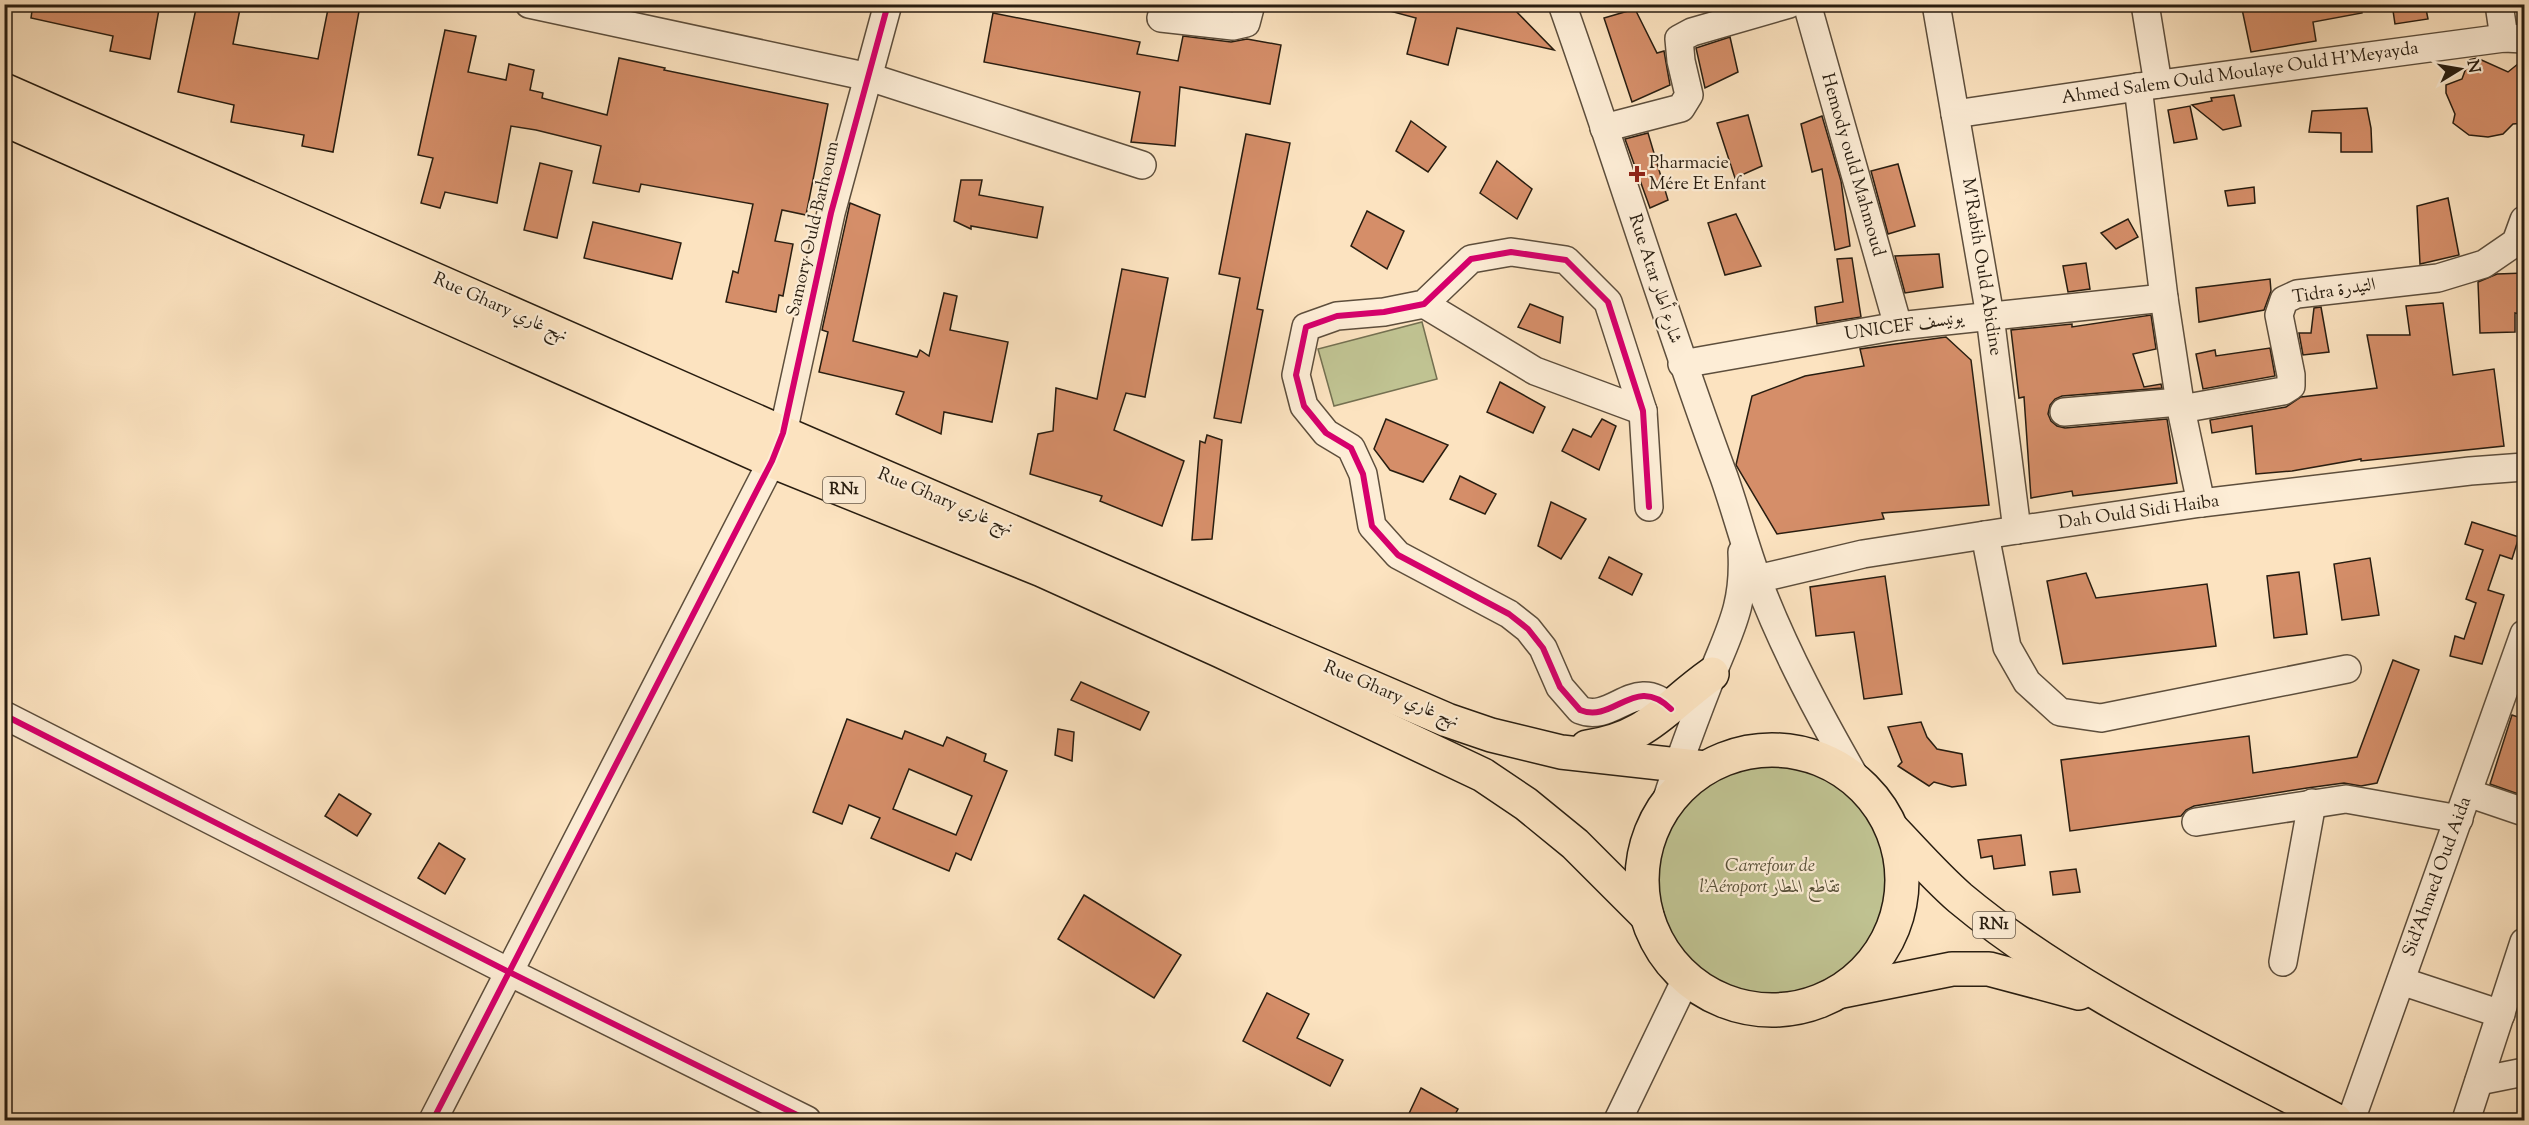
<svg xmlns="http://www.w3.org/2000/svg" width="2529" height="1125" viewBox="0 0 2529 1125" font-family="'Sorts Mill Goudy',Amiri,serif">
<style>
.green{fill:#c0c392;stroke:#747051;stroke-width:1.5}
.building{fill:#d58e69;stroke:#281d10;stroke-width:1.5;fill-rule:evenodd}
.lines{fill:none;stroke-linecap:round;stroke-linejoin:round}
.minor-casing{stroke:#5d4e3c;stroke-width:30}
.highway-casing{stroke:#281d10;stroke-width:36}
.minor{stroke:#fdedd6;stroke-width:27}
.highway{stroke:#fce3c0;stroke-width:33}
.cycleway-casing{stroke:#fdedd6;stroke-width:10}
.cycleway{stroke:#d6006c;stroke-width:6}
.poi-dot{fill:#8f2418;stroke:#fdedd6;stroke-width:2}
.labels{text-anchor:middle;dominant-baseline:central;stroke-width:4.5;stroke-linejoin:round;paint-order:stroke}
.shield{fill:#fdedd6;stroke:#685b4b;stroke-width:1.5}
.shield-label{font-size:16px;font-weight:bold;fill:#281d10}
.street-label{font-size:18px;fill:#281d10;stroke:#fdedd6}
.poi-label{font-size:18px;fill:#281d10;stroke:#fdedd6;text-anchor:start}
.park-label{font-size:18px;font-style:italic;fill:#564f37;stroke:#fdedd6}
</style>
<rect width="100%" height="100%" fill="#fce3c0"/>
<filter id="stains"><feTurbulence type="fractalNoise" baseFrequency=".00333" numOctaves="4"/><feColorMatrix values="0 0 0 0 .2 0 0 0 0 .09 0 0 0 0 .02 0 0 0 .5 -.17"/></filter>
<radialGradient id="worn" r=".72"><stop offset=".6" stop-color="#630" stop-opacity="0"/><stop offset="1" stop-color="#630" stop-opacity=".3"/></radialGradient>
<!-- green -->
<g class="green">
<polygon points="1422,322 1437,379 1334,406 1318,349"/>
<circle cx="1770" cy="878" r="119"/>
</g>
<!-- building -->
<g class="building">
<polygon points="33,4 160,4 150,59 110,51 113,36 31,18"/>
<polygon points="197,4 241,4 233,44 318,59 329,4 360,6 333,152 302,146 304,135 231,122 234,105 178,92"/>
<polygon points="1188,4 1232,4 1230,10"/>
<polygon points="1386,4 1509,4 1554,50 1457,28 1448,65 1407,54 1416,18 1386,10"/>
<polygon points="2263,4 2361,4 2362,13 2313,22 2316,41 2251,52 2242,9"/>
<polygon points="2392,4 2425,4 2428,19 2395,24"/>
<polygon points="1635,9 1657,53 1664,51 1670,85 1632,102 1604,18"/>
<polygon points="993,13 1140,42 1137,54 1178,61 1183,36 1231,42 1247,39 1281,45 1270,104 1180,87 1175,146 1131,142 1140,92 984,62"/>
<polygon points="445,30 476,36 468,72 506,80 509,64 534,70 530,90 543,93 542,98 607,115 619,58 665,68 664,70 828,104 806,215 782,210 775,241 793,244 783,296 779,295 776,312 726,302 733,271 738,273 753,204 641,184 639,192 593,183 601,146 536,130 511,126 497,203 445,192 440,208 421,203 433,158 418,155"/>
<polygon points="1730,37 1738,72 1705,88 1696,48"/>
<polygon points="2477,58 2508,72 2524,59 2524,123 2513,124 2503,134 2488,137 2469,135 2453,123 2455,114 2446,93 2446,85 2462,79 2469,60"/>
<polygon points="2234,95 2241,126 2223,130 2192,105 2212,101 2211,98"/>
<polygon points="2190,106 2197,139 2174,143 2168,110"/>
<polygon points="2367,108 2371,128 2372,152 2341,152 2341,133 2309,132 2312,111"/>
<polygon points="1748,115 1762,166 1735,178 1717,123"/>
<polygon points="1822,116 1841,181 1850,246 1835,250 1822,169 1812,172 1801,124"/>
<polygon points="1411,121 1446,147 1428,172 1396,151"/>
<polygon points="1648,133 1668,200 1650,208 1625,139"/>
<polygon points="1246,134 1290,143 1257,309 1263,310 1241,423 1214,418 1240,278 1219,274"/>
<polygon points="1497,161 1532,189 1517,219 1480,193"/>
<polygon points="540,163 572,171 557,238 524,230"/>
<polygon points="1898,164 1915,226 1888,234 1871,171"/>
<polygon points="961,180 982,180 979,195 1043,207 1037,238 971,226 971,229 954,221"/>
<polygon points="2254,187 2255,203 2228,206 2225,191"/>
<polygon points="2448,198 2459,255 2420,264 2417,206"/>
<polygon points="850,203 880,215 853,341 917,357 920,350 929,356 944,293 957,296 950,330 1008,342 992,422 944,412 941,434 896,414 904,392 819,372 828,332 822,330"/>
<polygon points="1367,211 1404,231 1387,269 1351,246"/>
<polygon points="1736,214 1761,266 1725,275 1708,223"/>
<polygon points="2128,219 2138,237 2116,249 2101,233"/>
<polygon points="593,222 681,243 672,279 584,258"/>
<polygon points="1939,254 1943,287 1905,293 1895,256"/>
<polygon points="1852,258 1861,317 1817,324 1815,307 1843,302 1837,259"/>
<polygon points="2086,263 2090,289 2068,292 2063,266"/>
<polygon points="1122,269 1168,278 1145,397 1126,393 1114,430 1184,461 1162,526 1100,501 1102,496 1030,474 1038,434 1053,431 1056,388 1097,399"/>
<polygon points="2524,273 2524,315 2515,313 2515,332 2480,333 2478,282 2497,274"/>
<polygon points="2270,279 2271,291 2264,310 2199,322 2196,288"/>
<polygon points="2443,303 2453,375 2494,369 2504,446 2361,461 2361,459 2292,471 2256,474 2252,426 2212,433 2210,420 2286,407 2301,397 2377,388 2367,335 2410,335 2406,306"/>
<polygon points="1530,304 1563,317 1560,343 1518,327"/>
<polygon points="2321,307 2329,352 2303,355 2299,333 2311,333 2314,308"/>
<polygon points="2151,315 2156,349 2133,354 2144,387 2161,384 2162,388 2062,396 2055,399 2050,405 2048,414 2051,421 2057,426 2065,428 2167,419 2177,483 2073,496 2072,491 2031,498 2024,397 2019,398 2011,330 2072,324 2072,327"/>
<polygon points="1946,337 1971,360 1989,505 1882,513 1884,519 1777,534 1736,465 1752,396 1805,376 1864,366 1860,349"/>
<polygon points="2270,348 2275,376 2203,389 2196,354 2215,350 2216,356"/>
<polygon points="1500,382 1545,407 1533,433 1487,412"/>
<polygon points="1386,419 1448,445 1423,482 1390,470 1374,449"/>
<polygon points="1602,419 1616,426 1599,470 1562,451 1573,429 1591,437"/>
<polygon points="1207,435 1222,440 1212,539 1192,540 1200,441 1205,443"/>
<polygon points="1460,476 1496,494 1485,514 1450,499"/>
<polygon points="1551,502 1586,519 1561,559 1538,546"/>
<polygon points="2472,522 2519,537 2512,559 2500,555 2488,590 2504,595 2482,664 2450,656 2455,636 2464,639 2476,603 2466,599 2483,550 2465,544"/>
<polygon points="1609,557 1642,574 1632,595 1599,578"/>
<polygon points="2370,558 2379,615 2342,620 2334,564"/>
<polygon points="2299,572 2307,634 2274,638 2267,576"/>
<polygon points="2086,573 2096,598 2207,584 2216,646 2063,664 2047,581"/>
<polygon points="1885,576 1902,694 1864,699 1854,632 1816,636 1810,587"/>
<polygon points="2393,660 2419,670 2377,783 2361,786 2344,783 2307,788 2194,806 2186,810 2181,816 2070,831 2061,760 2249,736 2253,773 2357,757"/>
<polygon points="1081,682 1149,712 1140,730 1071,700"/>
<polygon points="2512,715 2524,719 2524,796 2490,784"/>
<path d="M847 719 902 739 905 731 943 746 947 737 986 754 984 761 1007 771 971 860 956 853 949 871 871 838 880 818 849 805 842 824 813 812ZM909 769 972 796 956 835 893 809Z"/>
<polygon points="1921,722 1927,737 1937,749 1962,754 1966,785 1952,787 1934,782 1929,786 1898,766 1902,762 1888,727"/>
<polygon points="1058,729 1074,732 1072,761 1055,755"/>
<polygon points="339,794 371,814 357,836 325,816"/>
<polygon points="2021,835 2025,865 1994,869 1992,856 1981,858 1978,840"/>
<polygon points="439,843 465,859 445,894 418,878"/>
<polygon points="2076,869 2080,892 2053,895 2050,872"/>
<polygon points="1084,895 1181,955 1154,998 1058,939"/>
<polygon points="1267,993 1309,1014 1297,1038 1343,1060 1330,1086 1243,1041"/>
<polygon points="1421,1088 1458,1109 1452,1120 1406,1120"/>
</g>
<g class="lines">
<defs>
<g id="minor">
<polyline points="529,4 869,77 1142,165"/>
<path d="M1562 4C1618 162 1666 321 1724 477 1736 511 1745 547 1758 581 1785 652 1821 718 1859 784"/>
<polyline points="1807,4 1898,326"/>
<polyline points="1936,4 1990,316 2017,530"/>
<polyline points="2145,4 2158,84"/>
<polyline points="2499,4 2504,38"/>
<polyline points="1161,18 1233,26 1246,23 1251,4"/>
<polyline points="2138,87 2164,298 2181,409 2201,503"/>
<polyline points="1955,114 2138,87 2504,38 2524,39"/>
<polyline points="1604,128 1681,108 1689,95 1681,61 1679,39 1692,32 1789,4"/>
<polyline points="1424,304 1535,371 1643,411"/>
<polyline points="1682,364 1898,326 2164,298"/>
<polyline points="2181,409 2283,391 2291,386 2291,375 2279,315 2284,300 2297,294 2438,278 2484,264 2516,242 2524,220"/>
<polyline points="2064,412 2179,402"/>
<path d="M1649 507 1643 411 1608 302 1566 260 1511 252 1471 259 1424 304 1384 312 1337 316 1306 327 1296 375 1304 406 1326 433 1351 448 1363 474 1372 526 1398 555 1509 614 1528 629 1543 648 1560 687 1580 710C1614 724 1635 673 1671 709"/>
<polyline points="1985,535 2007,647 2027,682 2060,712 2101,718 2347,669"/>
<polyline points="1757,579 1863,554 2017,530 2201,503 2470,471 2524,467"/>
<polyline points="4,715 509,972 807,1120"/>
<polyline points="2468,793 2524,812"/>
<path d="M1665 805C1678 763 1694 721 1710 680 1729 631 1745 607 1742 552"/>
<polyline points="2196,822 2346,799 2459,819"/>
<polyline points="2283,962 2312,803"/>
<polyline points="2401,981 2501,1014"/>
<polyline points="2479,1081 2524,1072"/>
<polyline points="433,1120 772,461 783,433 831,213 888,4"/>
<polyline points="1618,1120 1686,979"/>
<polyline points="2351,1120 2524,634"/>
<polyline points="2466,1120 2524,942"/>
</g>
<g id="highway">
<polyline points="4,90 783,433 1447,720 1491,735 1561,752 1705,768"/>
<polyline points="4,119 772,461 1042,570 1221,651 1483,775 1526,804 1575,844 1647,916"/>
<path d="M1587 747C1649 738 1665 707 1712 674"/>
<circle cx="1772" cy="880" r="130"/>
<path d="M1893 830C1915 853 1936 877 1960 898 2069 989 2210 1054 2335 1120"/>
<polyline points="1842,991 1952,969 1989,969 2079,993"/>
</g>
</defs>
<!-- minor casing -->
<use href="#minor" class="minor-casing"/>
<!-- highway casing -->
<use href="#highway" class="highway-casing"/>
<!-- minor -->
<use href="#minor" class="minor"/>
<!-- highway -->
<use href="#highway" class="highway"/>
<defs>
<g id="cycleway">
<path d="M1649 507 1643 411 1608 302 1566 260 1511 252 1471 259 1424 304 1384 312 1337 316 1306 327 1296 375 1304 406 1326 433 1351 448 1363 474 1372 526 1398 555 1509 614 1528 629 1543 648 1560 687 1580 710C1614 724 1635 673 1671 709"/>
<polyline points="4,715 509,972 807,1120"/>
<polyline points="433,1120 772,461 783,433 831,213 888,4"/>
</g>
</defs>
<!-- cycleway casing -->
<use href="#cycleway" class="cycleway-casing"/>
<!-- cycleway -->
<use href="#cycleway" class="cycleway"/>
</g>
<!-- markers -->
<path class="poi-dot" d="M1634 165h6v6h6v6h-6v6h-6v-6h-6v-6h6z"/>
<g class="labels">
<!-- shield labels -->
<g class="shield">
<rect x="823" y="477" width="42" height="26" rx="4.5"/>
<rect x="1973" y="912" width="42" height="26" rx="4.5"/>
</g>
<g class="shield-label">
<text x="844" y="490">RN1</text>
<text x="1994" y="925">RN1</text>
</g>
<!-- street labels -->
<g class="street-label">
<text transform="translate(2240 74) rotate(-8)">Ahmed Salem Ould Moulaye Ould H'Meyayda</text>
<text transform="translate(1852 165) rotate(74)">Hemody ould Mahmoud</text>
<text transform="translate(814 229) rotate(-77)">Samory Ould Barhoum</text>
<text transform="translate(1981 267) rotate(81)">M'Rabih Ould Abidine</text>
<text transform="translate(1654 279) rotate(72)">Rue Atar شارع أطار</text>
<text transform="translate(2334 292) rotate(-9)">Tidra التيدرة</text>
<text transform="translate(500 308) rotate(24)">Rue Ghary نهج غاري</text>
<text transform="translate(1904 327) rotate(-8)">UNICEF يونيسف</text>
<text transform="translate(945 502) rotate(23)">Rue Ghary نهج غاري</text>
<text transform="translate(2139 513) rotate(-8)">Dah Ould Sidi Haiba</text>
<text transform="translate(1391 695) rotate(23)">Rue Ghary نهج غاري</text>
<text transform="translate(2438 877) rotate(-70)">Sid'Ahmed Oud Aida</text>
</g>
<!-- poi labels -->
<g class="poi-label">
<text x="1649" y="164">Pharmacie<tspan x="1649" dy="21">Mére Et Enfant</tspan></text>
</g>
<!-- park labels -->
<g class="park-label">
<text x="1770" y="867">Carrefour de<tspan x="1770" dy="21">l'Aéroport تقاطع المطار</tspan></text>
</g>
</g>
<!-- margin -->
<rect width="2529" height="1125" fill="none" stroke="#fce3c0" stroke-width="24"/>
<rect x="6" y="6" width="2517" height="1113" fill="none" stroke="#281d10" stroke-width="3"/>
<rect x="12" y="12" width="2505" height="1101" fill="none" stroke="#281d10" stroke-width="1.5"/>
<!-- north arrow -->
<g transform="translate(2460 69) rotate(79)" stroke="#fdedd6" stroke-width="4.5" paint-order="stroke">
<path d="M0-4.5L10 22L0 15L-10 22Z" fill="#281d10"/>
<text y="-9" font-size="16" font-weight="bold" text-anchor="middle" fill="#281d10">N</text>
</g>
<rect width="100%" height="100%" filter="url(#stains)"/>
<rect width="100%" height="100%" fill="url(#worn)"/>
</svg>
